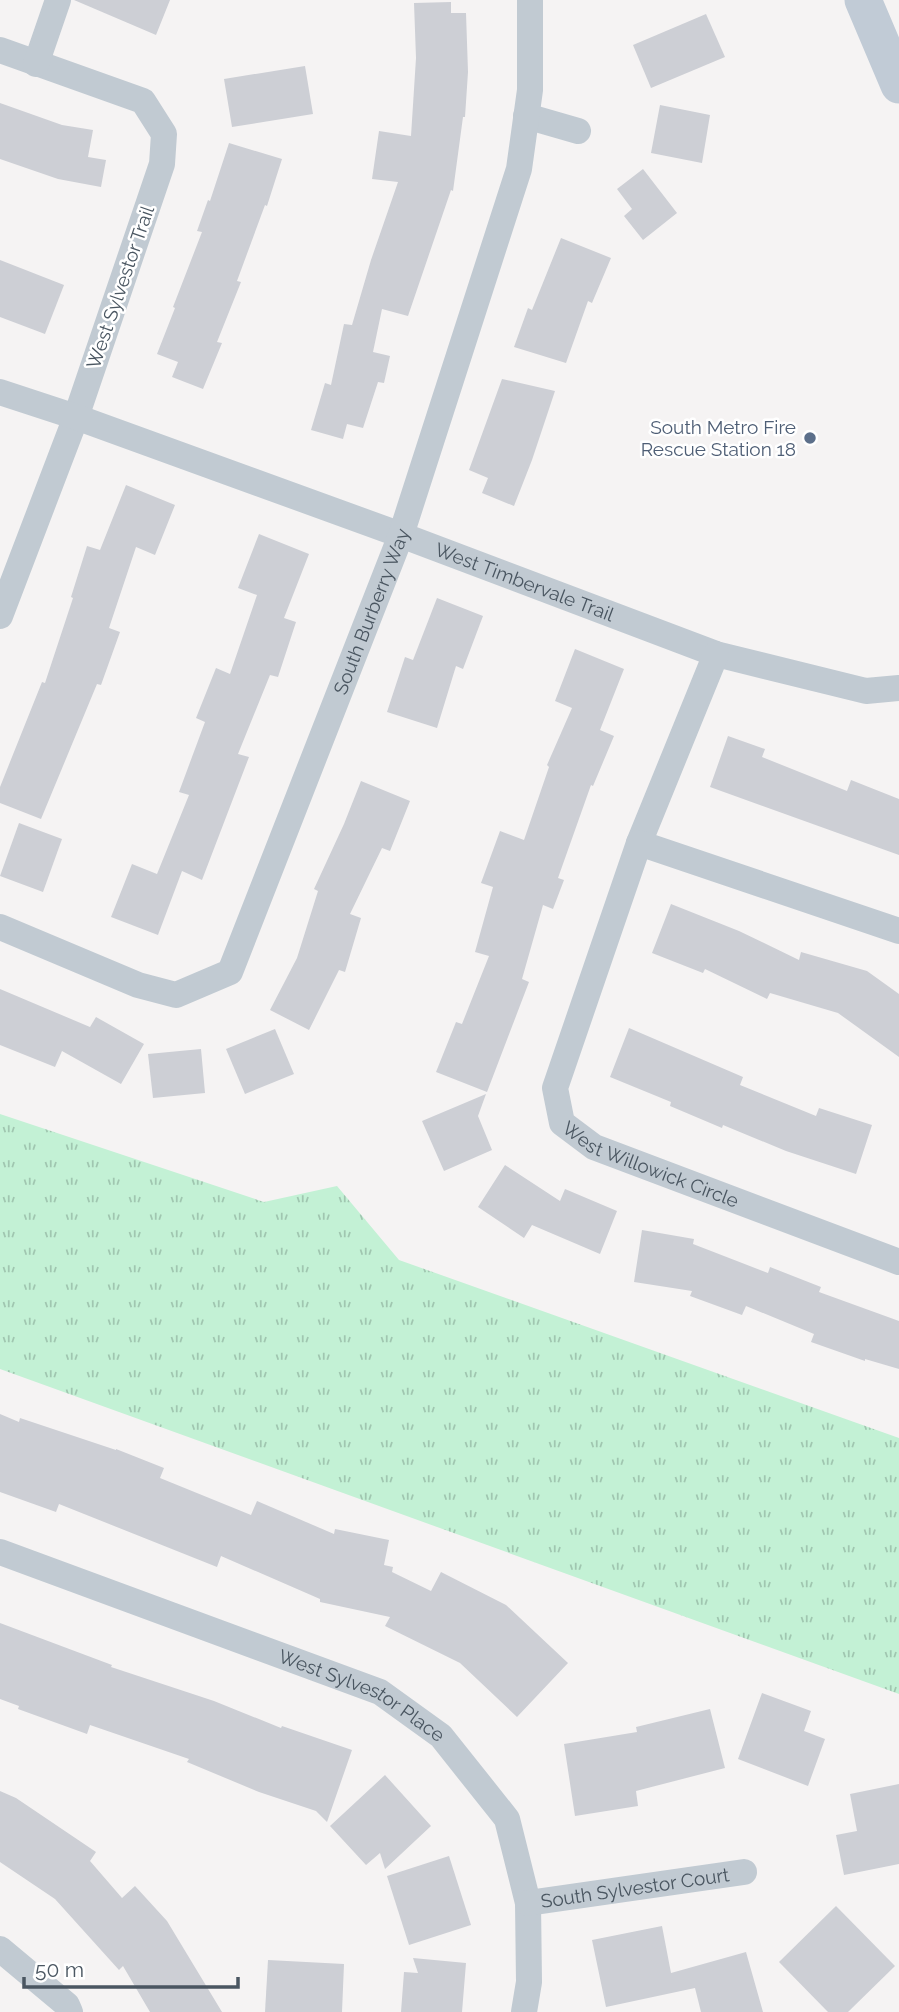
<svg xmlns="http://www.w3.org/2000/svg" width="899" height="2012" viewBox="0 0 899 2012" font-family="Raleway,sans-serif">
<style>
.grass{fill:url(#grass-tufts)}
.building{fill:#cdcfd5}
.lines{fill:none;stroke-linecap:round;stroke-linejoin:round}
.minor{stroke:#c1cad2;stroke-width:26}
.secondary{stroke:#c1cbd6;stroke-width:37}
.service-dot{fill:#5c6f8a;stroke:#fff;stroke-width:2.5}
.labels{text-anchor:middle;dominant-baseline:central;stroke-width:5;stroke-linejoin:round;paint-order:stroke}
.street-label{font-size:19px;fill:#4a5661;stroke:#fff}
.service-label{font-size:19px;fill:#4e5e75;stroke:#fff;text-anchor:end}
</style>
<defs>
<pattern id="grass-tufts" width="24" height="20" patternUnits="userSpaceOnUse" patternTransform="scale(1.75)"><rect width="24" height="20" fill="#c3f1d5"/><path d="M3 7l-1-3M5 7V3M7 7l1-3M15 17l-1-3M17 17v-4M19 17l1-3" fill="none" stroke="#a0c6b0"/></pattern>
</defs>
<rect width="100%" height="100%" fill="#f5f3f3"/>
<!-- grass -->
<polygon class="grass" points="0,1114 264,1202 337,1186 399,1260 899,1438 899,1694 0,1369"/>
<!-- building -->
<g class="building">
<polygon points="74,0 170,0 156,35"/>
<polygon points="451,2 451,13 466,13 468,72 465,117 463,117 453,191 451,190 408,316 382,309 373,352 390,356 384,383 378,382 363,428 347,424 343,439 311,430 325,383 331,385 344,324 352,325 371,260 398,182 372,179 379,131 411,136 416,58 414,3"/>
<polygon points="706,14 725,57 651,88 633,45"/>
<polygon points="305,66 313,114 232,127 224,79"/>
<polygon points="0,103 62,125 93,130 88,157 106,160 101,187 58,179 0,159"/>
<polygon points="660,105 710,115 702,163 651,153"/>
<polygon points="229,143 282,159 267,206 265,205 237,281 241,282 217,342 222,343 203,389 172,377 178,362 157,354 175,308 173,307 202,232 197,231 208,200 210,201"/>
<polygon points="643,169 677,213 643,240 624,216 632,209 617,189"/>
<polygon points="561,238 611,258 592,303 588,301 566,363 514,347 528,308 532,310"/>
<polygon points="0,260 64,285 45,334 0,317"/>
<polygon points="502,379 555,391 532,460 514,506 482,493 488,478 469,470"/>
<polygon points="126,485 175,505 155,555 136,547 109,628 120,632 101,685 97,684 41,819 0,803 0,787 42,682 45,683 73,598 71,597 87,546 100,550"/>
<polygon points="259,534 309,554 284,618 296,622 278,677 270,675 238,754 249,757 202,880 182,871 158,935 111,917 132,864 157,874 189,795 179,792 205,722 196,718 216,668 230,674 257,595 238,588"/>
<polygon points="437,598 483,616 463,669 456,666 437,728 387,712 405,657 413,660"/>
<polygon points="575,649 624,669 600,730 614,736 593,786 591,785 558,878 564,880 553,909 543,905 522,979 529,982 487,1092 436,1072 456,1022 462,1024 489,956 475,952 493,887 481,883 500,831 524,840 549,767 547,765 572,708 555,701"/>
<polygon points="728,736 765,749 762,757 847,791 851,780 899,799 899,855 710,787"/>
<polygon points="361,781 410,801 390,851 382,848 350,914 361,918 345,972 339,970 309,1030 270,1010 297,958 318,891 314,889 344,824"/>
<polygon points="19,823 62,839 43,892 0,876"/>
<polygon points="671,904 739,931 799,960 801,952 867,971 899,994 899,1057 838,1013 770,993 767,999 705,969 703,973 652,953"/>
<polygon points="0,989 90,1027 96,1017 144,1044 121,1084 62,1051 55,1067 0,1045"/>
<polygon points="629,1028 743,1077 740,1085 816,1116 819,1108 872,1125 856,1174 786,1151 723,1125 722,1128 670,1106 671,1102 610,1077"/>
<polygon points="275,1029 294,1074 245,1094 226,1049"/>
<polygon points="201,1049 205,1093 153,1098 148,1054"/>
<polygon points="486,1094 478,1116 492,1150 444,1171 422,1121"/>
<polygon points="505,1165 560,1201 565,1189 617,1211 600,1254 532,1225 524,1238 478,1207"/>
<polygon points="642,1230 694,1239 693,1244 768,1273 770,1267 821,1287 819,1292 899,1321 899,1369 865,1359 865,1361 811,1342 814,1334 746,1306 742,1315 690,1296 692,1291 634,1282"/>
<polygon points="0,1414 19,1422 20,1418 116,1450 116,1449 164,1468 160,1478 251,1515 257,1501 334,1534 335,1529 389,1540 384,1565 393,1567 392,1572 431,1591 441,1572 506,1605 568,1663 517,1717 460,1663 385,1626 390,1617 320,1602 320,1599 221,1556 217,1567 59,1504 56,1512 0,1492"/>
<polygon points="0,1623 112,1665 111,1667 214,1701 281,1728 282,1726 352,1750 327,1822 316,1811 259,1792 187,1762 189,1759 90,1725 87,1734 18,1709 19,1706 0,1699"/>
<polygon points="762,1693 811,1711 804,1731 825,1739 808,1786 738,1759"/>
<polygon points="710,1709 725,1768 636,1791 638,1806 575,1816 564,1744 637,1732 636,1727"/>
<polygon points="385,1775 431,1826 385,1869 380,1853 366,1865 330,1826"/>
<polygon points="899,1784 899,1864 844,1875 836,1835 857,1831 850,1794"/>
<polygon points="0,1791 16,1798 96,1852 90,1861 122,1898 135,1886 167,1921 222,2012 150,2012 123,1966 119,1970 55,1899 0,1862"/>
<polygon points="449,1856 471,1925 409,1945 387,1876"/>
<polygon points="836,1906 895,1966 848,2012 828,2012 779,1962"/>
<polygon points="662,1926 671,1973 746,1952 763,2012 701,2012 695,1988 606,2007 592,1940"/>
<polygon points="413,1958 466,1963 462,2012 401,2012 404,1972 418,1973"/>
<polygon points="268,1960 344,1964 342,2012 265,2012"/>
</g>
<g class="lines">
<!-- minor -->
<g class="minor">
<polyline points="0,50 143,101 164,134 162,164 76,417 0,616"/>
<polyline points="36,64 58,0"/>
<polyline points="526,116 578,131"/>
<path id="s1" d="M0 392 76 417 401 535 716 654 866 691 899 688"/>
<polyline points="639,843 716,654"/>
<path id="s2" d="M0 927 138 985 176 995 230 972 401 535 519 169 530 90V0"/>
<path id="s3" d="M899 931 639 843 555 1088 562 1123 594 1147 899 1262"/>
<path id="s4" d="M0 1552 380 1692 441 1736 507 1819 528 1903 529 1982 524 2012"/>
<path id="s5" d="M528 1903 744 1872"/>
<polyline points="0,1949 67,2005 70,2012"/>
</g>
<!-- secondary -->
<polyline class="secondary" points="863,0 899,85"/>
</g>
<!-- markers -->
<circle class="service-dot" cx="810" cy="438" r="7"/>
<g class="labels">
<!-- street labels -->
<g class="street-label">
<text transform="translate(120 287) rotate(-71)">West Sylvestor Trail</text>
<text stroke="none"><textPath href="#s1" startOffset="558">West Timbervale Trail</textPath></text>
<text stroke="none"><textPath href="#s2" startOffset="635">South Burberry Way</textPath></text>
<text stroke="none"><textPath href="#s3" startOffset="668">West Willowick Circle</textPath></text>
<text stroke="none"><textPath href="#s4" startOffset="390">West Sylvestor Place</textPath></text>
<text stroke="none"><textPath href="#s5" startOffset="108">South Sylvestor Court</textPath></text>
</g>
<!-- service labels -->
<g class="service-label">
<text x="796" y="427">South Metro Fire<tspan x="796" dy="22">Rescue Station 18</tspan></text>
</g>
</g>
<!-- scale -->
<path d="M24 1977v10h214v-10" fill="none" stroke="#4a5661" stroke-width="3.5"/>
<text x="35" y="1977" font-size="21" fill="#4a5661" stroke="#ffffff" stroke-width="5" paint-order="stroke">50 m</text>
</svg>
